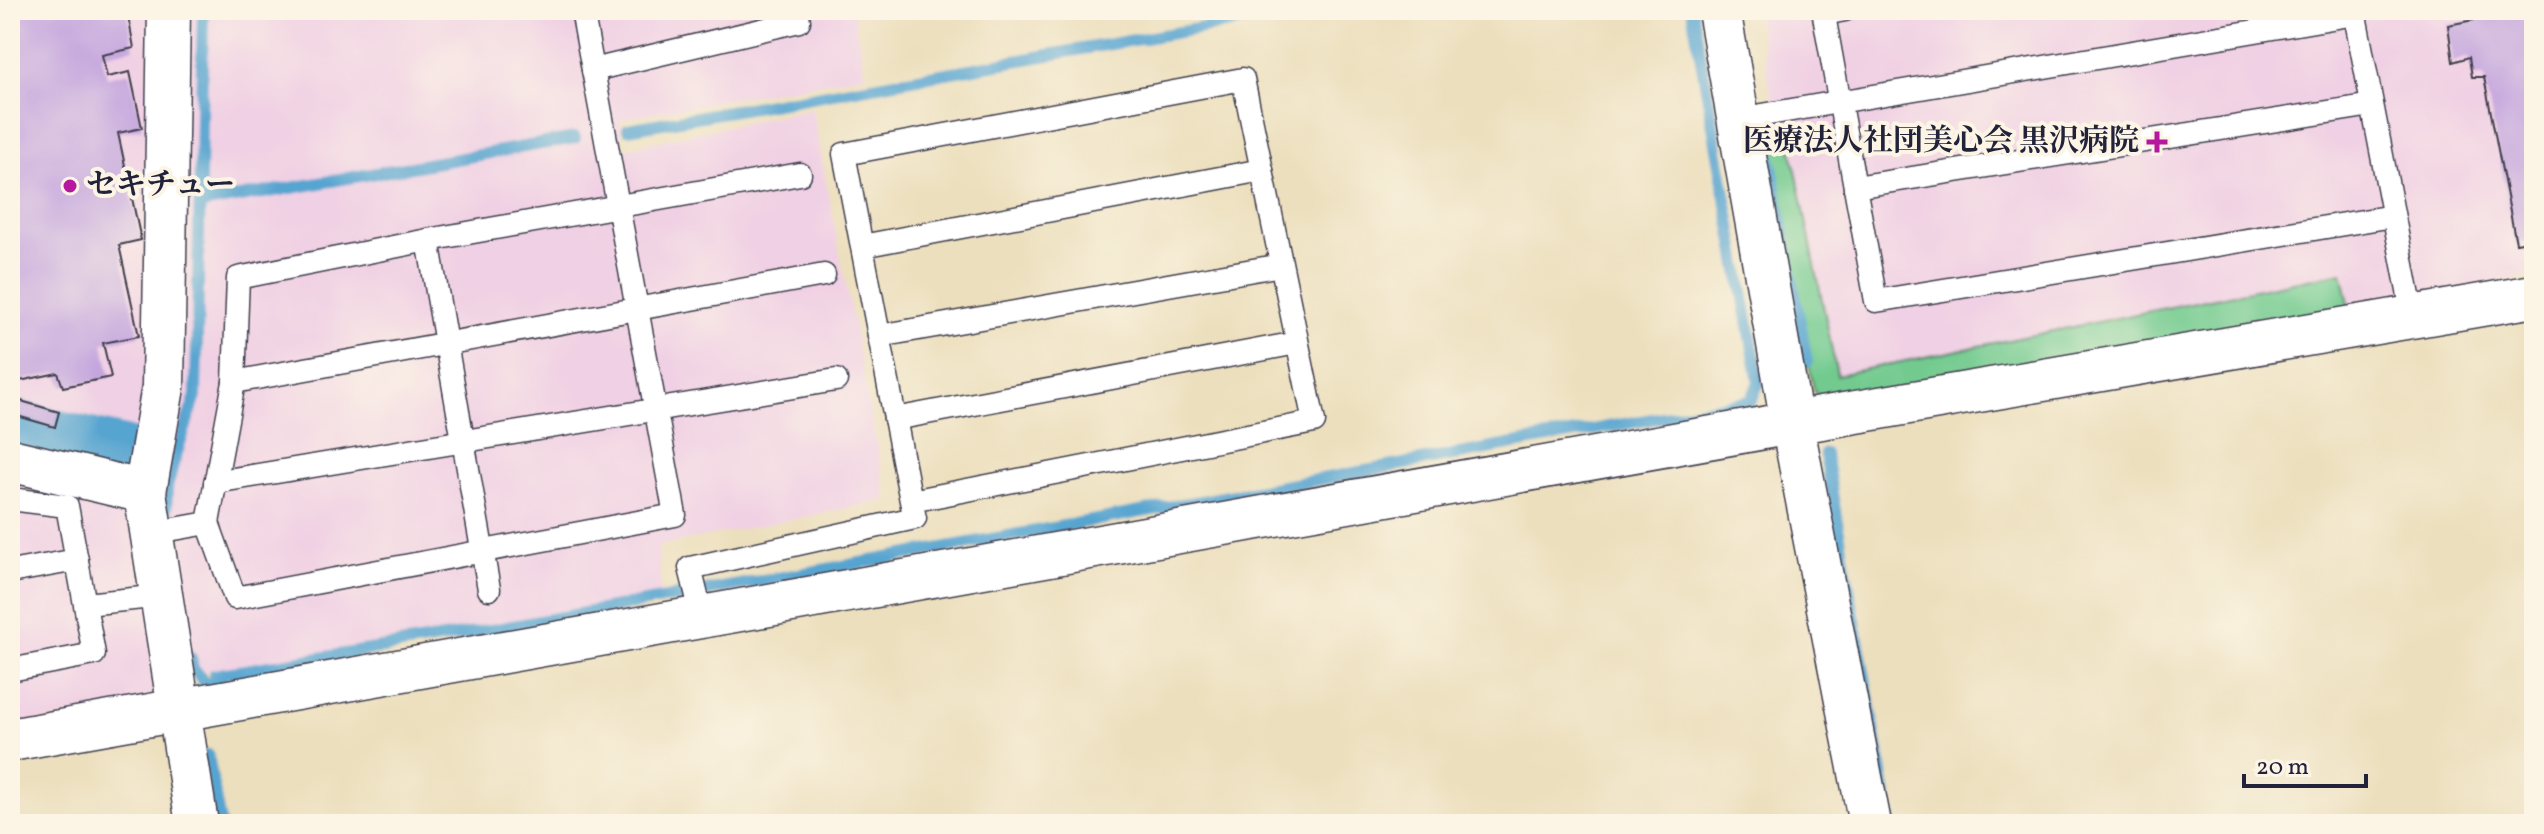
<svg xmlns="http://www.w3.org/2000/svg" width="2544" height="834" viewBox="0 0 2544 834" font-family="Vollkorn,'Noto Serif JP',serif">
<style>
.built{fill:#f0d0e4}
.green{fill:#72ca8f;stroke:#4a7665;stroke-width:2}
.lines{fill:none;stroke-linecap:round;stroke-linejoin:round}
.stream{stroke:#57a4d0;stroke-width:12}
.river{stroke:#57a4d0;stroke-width:74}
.building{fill:#c4a5de}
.lane-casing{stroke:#403e4e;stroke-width:25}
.street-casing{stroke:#403e4e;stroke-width:45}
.lane{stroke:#fff;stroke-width:22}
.street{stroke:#fff;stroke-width:42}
.poi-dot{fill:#b5179e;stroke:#fcf5e5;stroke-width:3}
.labels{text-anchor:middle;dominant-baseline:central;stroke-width:8;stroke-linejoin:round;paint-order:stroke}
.poi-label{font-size:30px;font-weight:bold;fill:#22223b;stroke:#fcf5e5;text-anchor:end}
</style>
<rect width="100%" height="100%" fill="#fcf5e5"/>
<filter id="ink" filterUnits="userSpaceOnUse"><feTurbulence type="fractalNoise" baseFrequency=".0125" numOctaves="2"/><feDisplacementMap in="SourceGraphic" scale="16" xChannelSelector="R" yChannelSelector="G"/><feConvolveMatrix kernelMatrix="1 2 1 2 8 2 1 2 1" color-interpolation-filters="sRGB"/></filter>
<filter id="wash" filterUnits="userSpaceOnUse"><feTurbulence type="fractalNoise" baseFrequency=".006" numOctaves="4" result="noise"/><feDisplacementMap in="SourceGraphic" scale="32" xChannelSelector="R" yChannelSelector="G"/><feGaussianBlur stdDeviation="1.8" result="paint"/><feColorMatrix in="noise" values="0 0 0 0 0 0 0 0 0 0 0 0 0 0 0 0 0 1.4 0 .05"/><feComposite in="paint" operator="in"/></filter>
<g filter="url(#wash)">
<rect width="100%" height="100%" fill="#ecdfbd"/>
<!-- built -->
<g class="built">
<polygon points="10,10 853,10 865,75 621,119 622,149 812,108 887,500 658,546 661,595 154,680 153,701 10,727"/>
<polygon points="1756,10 2534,10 2534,275 1837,398 1824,390"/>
</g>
<!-- green -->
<polygon class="green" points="1790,140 1837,375 2342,272 2350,307 1825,403 1814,391 1768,145"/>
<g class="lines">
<!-- stream -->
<g class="stream">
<polyline points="628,129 1304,10"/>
<polyline points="1768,145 1807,362"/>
<polyline points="200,204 575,138"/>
<polyline points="1825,454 1891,824"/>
<polyline points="166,510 167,487 173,464 196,396 203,10"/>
<polyline points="191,658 193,669 207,685 220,682"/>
<polyline points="214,675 469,634 1751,401 1759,382 1692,10"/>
<polyline points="208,755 220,824"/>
</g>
<!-- river -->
<polyline class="river" points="10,436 122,463"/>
</g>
<g id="blocks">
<!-- building -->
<g class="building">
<polygon points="10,10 127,10 134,48 102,55 107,77 130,72 142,128 118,133 141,240 119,245 139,336 103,343 111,377 63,387 58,373 10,383"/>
<polygon points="2472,10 2534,10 2534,240 2516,243 2484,77 2472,77 2469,57 2453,62 2448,25 2474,20"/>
<polygon points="21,401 59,412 55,427 17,416"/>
</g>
</g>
</g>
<g filter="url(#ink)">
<use href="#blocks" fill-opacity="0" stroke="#403e4e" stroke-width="2"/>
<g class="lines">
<defs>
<g id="lane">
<polyline points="1823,10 1855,187"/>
<polyline points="2354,10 2413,317"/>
<polyline points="1824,14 1845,10"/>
<polyline points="593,70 799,21 797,10"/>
<polyline points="2372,105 1855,187 1876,301 2393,216"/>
<polyline points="1739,119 2355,14"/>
<polyline points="428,240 489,589"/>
<polyline points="862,246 1262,170"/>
<polyline points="879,336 1281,265"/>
<polyline points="234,382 824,275"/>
<polyline points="895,419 1297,343"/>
<polyline points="215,482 836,380"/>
<polyline points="10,499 67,506 94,654 10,670"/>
<polyline points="208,523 235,598 675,515 582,10"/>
<polyline points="152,533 208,523 234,382 238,278 428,240 800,174"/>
<polyline points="10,572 77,560"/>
<polyline points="86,604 161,596"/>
<polyline points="702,616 690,568 915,518 911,501 844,154 1243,79 1314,422 911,501"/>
</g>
<g id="street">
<polyline points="169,10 163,387 145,492 197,824"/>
<polyline points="1719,10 1792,423 1870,824"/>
<polyline points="10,460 145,492"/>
<polyline points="10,740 1792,423 2534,296"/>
</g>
</defs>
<!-- lane casing -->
<use href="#lane" class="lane-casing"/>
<!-- street casing -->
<use href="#street" class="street-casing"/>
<!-- lane -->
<use href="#lane" class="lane"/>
<!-- street -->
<use href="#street" class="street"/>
</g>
</g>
<!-- markers -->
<g class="poi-dot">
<path d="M2153 130h8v8h8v8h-8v8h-8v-8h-8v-8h8z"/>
<circle cx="70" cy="186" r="8"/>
</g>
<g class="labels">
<!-- poi labels -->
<g class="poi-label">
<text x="2139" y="142">医療法人社団美心会 黒沢病院</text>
<text x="86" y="186" text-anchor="start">セキチュー</text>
</g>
</g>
<!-- margin -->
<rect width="2544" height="834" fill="none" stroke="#fcf5e5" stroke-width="40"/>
<!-- scale -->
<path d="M2244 774v12h122v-12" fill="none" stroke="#22223b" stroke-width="4"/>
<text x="2256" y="774" font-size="24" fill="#22223b" stroke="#fcf5e5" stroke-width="6" paint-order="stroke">20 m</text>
</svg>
